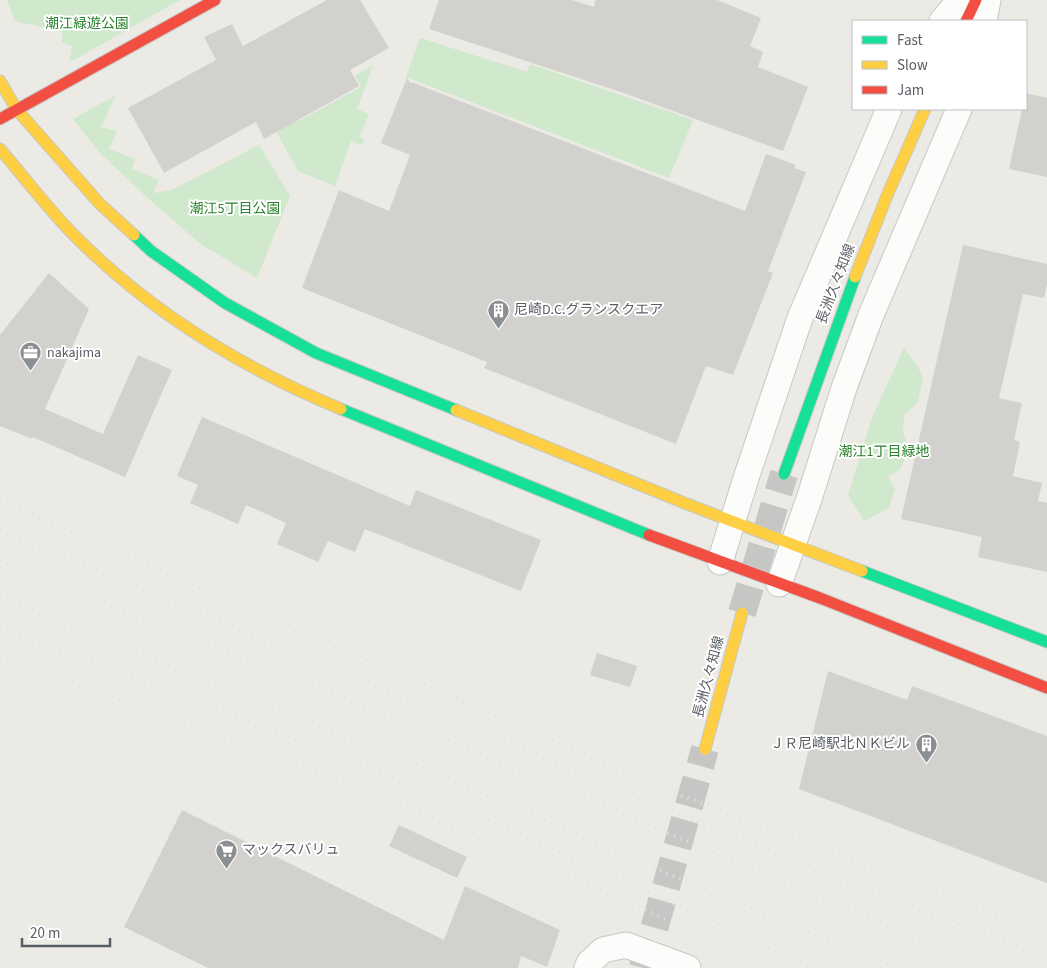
<svg xmlns="http://www.w3.org/2000/svg" width="1047" height="968" viewBox="0 0 1047 968" font-family="'Source Sans 3','Noto Sans JP',sans-serif">
<style>
.green{fill:#d0e9cd}
.building{fill:#d2d1ce}
.lines{fill:none;stroke-linecap:round;stroke-linejoin:round}
.secondary-tunnel{stroke:#c6c7c4;stroke-width:28;stroke-dasharray:28 14;stroke-linecap:butt}
.street-casing{stroke:#c6c7c6;stroke-width:27}
.fast-casing{stroke:#c6c8c6;stroke-width:13}
.slow-casing{stroke:#c6c8c6;stroke-width:13}
.jam-casing{stroke:#c6c8c6;stroke-width:13}
.street{stroke:#fcfcfb;stroke-width:25}
.fast{stroke:#16e098;stroke-width:11}
.slow{stroke:#ffcf43;stroke-width:11}
.jam{stroke:#f24e42;stroke-width:11}
.rail{stroke:#e2e2e1;stroke-width:4;stroke-dasharray:1 6;stroke-linecap:butt}
.labels{text-anchor:middle;dominant-baseline:central;stroke-width:4;stroke-linejoin:round;paint-order:stroke}
.park-label{font-size:14px;fill:#2a822d;stroke:#fff}
.street-label{font-size:14px;fill:#595e64;stroke:#fff}
.poi-label{font-size:14px;fill:#595e64;stroke:#fff;text-anchor:start}
</style>
<rect width="100%" height="100%" fill="#ebeae4"/>
<!-- green -->
<g class="green">
<polygon points="7,0 180,0 70,62 72,46 61,42 63,32 15,21"/>
<polygon points="420,38 527,72 530,64 693,120 669,178 406,77"/>
<polygon points="373,65 357,109 369,114 359,137 364,140 362,145 351,141 335,186 298,171 268,117 289,107 299,121 361,87 355,76"/>
<polygon points="116,95 101,127 117,131 109,149 135,159 132,169 159,180 153,193 172,190 259,145 290,196 257,278 202,245 153,203 100,153 73,119"/>
<polygon points="904,348 918,367 923,378 918,402 904,415 903,433 909,449 900,470 888,476 895,489 889,508 864,521 848,495 873,415"/>
</g>
<!-- building -->
<g class="building">
<polygon points="327,0 360,0 389,48 350,70 359,86 264,139 256,122 164,173 128,108 216,60 204,37 232,24 243,46"/>
<polygon points="439,0 572,0 594,7 595,0 717,0 761,18 750,46 763,52 758,67 808,87 783,151 621,92 429,29"/>
<polygon points="407,78 411,84 411,82 745,211 766,154 796,165 794,168 806,172 768,271 773,273 733,375 706,366 676,444 484,368 487,362 302,288 339,190 389,211 410,155 381,143"/>
<polygon points="1026,93 1047,98 1047,177 1009,169 1022,109 1026,109"/>
<polygon points="963,245 1047,264 1047,285 1044,298 1023,294 999,398 1022,403 1014,440 1020,442 1013,476 1042,483 1038,501 1047,503 1047,572 978,557 982,537 901,519"/>
<polygon points="49,273 89,309 45,409 103,434 138,355 172,370 125,477 33,437 32,439 0,426 0,335"/>
<polygon points="202,417 410,506 416,490 541,540 521,591 365,529 355,552 328,541 318,562 277,544 286,523 246,505 238,524 190,503 198,485 177,476"/>
<polygon points="597,653 637,666 630,687 590,675"/>
<polygon points="828,671 907,700 912,686 1047,736 1047,883 799,789"/>
<polygon points="182,810 444,940 465,886 560,930 547,967 521,956 518,968 208,968 124,927"/>
<polygon points="399,825 467,857 457,878 389,846"/>
</g>
<g class="lines">
<!-- secondary-tunnel -->
<g class="secondary-tunnel">
<polyline points="742,613 784,474"/>
<polyline points="643,968 705,749"/>
</g>
<defs>
<g id="street">
<polyline points="942,21 960,0"/>
<polyline points="984,21 988,0"/>
<polyline points="720,562 747,475 800,318 889,109"/>
<polyline points="779,584 809,499 844,388 871,315 959,109"/>
<polyline points="587,968 589,963 603,950 626,945 688,968"/>
</g>
<g id="fast">
<polyline points="134,235 151,251 225,303 316,353 456,410"/>
<polyline points="341,409 649,535"/>
<polyline points="784,474 855,277"/>
<polyline points="862,571 1047,642"/>
</g>
<g id="slow">
<polyline points="0,81 17,110 100,204 134,235"/>
<path d="M0 149C24 177 46 206 71 232 147 310 242 368 341 409"/>
<polyline points="855,277 886,198 925,109"/>
<polyline points="456,410 687,504 862,571"/>
<polyline points="705,749 742,613"/>
</g>
<g id="jam">
<polyline points="966,21 976,0"/>
<polyline points="0,119 215,0"/>
<polyline points="649,535 820,598 1047,688"/>
</g>
</defs>
<!-- street casing -->
<use href="#street" class="street-casing"/>
<!-- fast casing -->
<use href="#fast" class="fast-casing"/>
<!-- slow casing -->
<use href="#slow" class="slow-casing"/>
<!-- jam casing -->
<use href="#jam" class="jam-casing"/>
<!-- street -->
<use href="#street" class="street"/>
<!-- fast -->
<use href="#fast" class="fast"/>
<!-- slow -->
<use href="#slow" class="slow"/>
<!-- jam -->
<use href="#jam" class="jam"/>
<!-- rail -->
<g class="rail">
<polyline points="0,501 677,794 1047,933"/>
<polyline points="0,530 836,879 983,933 1047,959"/>
<polyline points="0,561 426,731 989,968"/>
<polyline points="0,598 431,771 718,895 897,968"/>
<polyline points="0,628 172,692 423,790 815,968"/>
<polyline points="0,657 363,788 652,913 772,968"/>
</g>
</g>
<!-- icons -->
<defs>
<symbol id="building-pin" viewBox="-11 -11 22 30"><path d="M0 17L-7.5 6A9.5 9.5 0 1 1 7.5 6Z" fill="#8c8f91" stroke="#fff"/><path d="M-4-6H4V6H1V3H-1V6H-4ZM-2.5-4.3h1.7v1.8h-1.7ZM.8-4.3h1.7v1.8H.8ZM-2.5-1h1.7V.8h-1.7ZM.8-1h1.7V.8H.8Z" fill="#fff"/></symbol>
<symbol id="office-pin" viewBox="-11 -11 22 30"><path d="M0 17L-7.5 6A9.5 9.5 0 1 1 7.5 6Z" fill="#8c8f91" stroke="#fff"/><path d="M-6-3h4V-5.5h4V-3h4V5H-6ZM-1-4.5V-3h2v-1.5ZM-6 0V1H6V0Z" fill="#fff"/></symbol>
<symbol id="supermarket-pin" viewBox="-11 -11 22 30"><path d="M0 17L-7.5 6A9.5 9.5 0 1 1 7.5 6Z" fill="#8c8f91" stroke="#fff"/><path d="M-6-5.5h2.5l.6 2H6L4.5 2H-2.5L-4.4-4H-6ZM-1.5 3.2a1.3 1.3 0 1 0 .1 0ZM3 3.2a1.3 1.3 0 1 0 .1 0Z" fill="#fff"/></symbol>
</defs>
<g fill-rule="evenodd">
<use href="#building-pin" x="486" y="298" width="25" height="34"/>
<use href="#office-pin" x="18" y="340" width="25" height="34"/>
<use href="#building-pin" x="914" y="732" width="25" height="34"/>
<use href="#supermarket-pin" x="214" y="838" width="25" height="34"/>
</g>
<g class="labels">
<!-- park labels -->
<g class="park-label">
<text x="87" y="24">潮江緑遊公園</text>
<text x="235" y="209">潮江5丁目公園</text>
<text x="884" y="452">潮江1丁目緑地</text>
</g>
<!-- street labels -->
<g class="street-label">
<text transform="translate(836 284) rotate(-69)">長洲久々知線</text>
<text transform="translate(709 677) rotate(-75)">長洲久々知線</text>
</g>
<!-- poi labels -->
<g class="poi-label">
<text x="514" y="310">尼崎D.C.グランスクエア</text>
<text x="47" y="353">nakajima</text>
<text x="910" y="744" text-anchor="end">ＪＲ尼崎駅北ＮＫビル</text>
<text x="242" y="850">マックスバリュ</text>
</g>
</g>
<!-- legend -->
<rect x="852" y="20" width="175" height="90" fill="#ffffff" stroke="#bdbfc1"/>
<rect x="862" y="36" width="25" height="8" fill="#16e098" stroke="#bdbfc1"/>
<text x="897" y="45" font-size="15" fill="#595e64">Fast</text>
<rect x="862" y="61" width="25" height="8" fill="#ffcf43" stroke="#bdbfc1"/>
<text x="897" y="70" font-size="15" fill="#595e64">Slow</text>
<rect x="862" y="86" width="25" height="8" fill="#f24e42" stroke="#bdbfc1"/>
<text x="897" y="95" font-size="15" fill="#595e64">Jam</text>
<!-- scale -->
<path d="M22 938v8h88v-8" fill="none" stroke="#595e64" stroke-width="2.5"/>
<text x="30" y="938" font-size="15" fill="#595e64" stroke="#ffffff" stroke-width="4" paint-order="stroke">20 m</text>
</svg>
